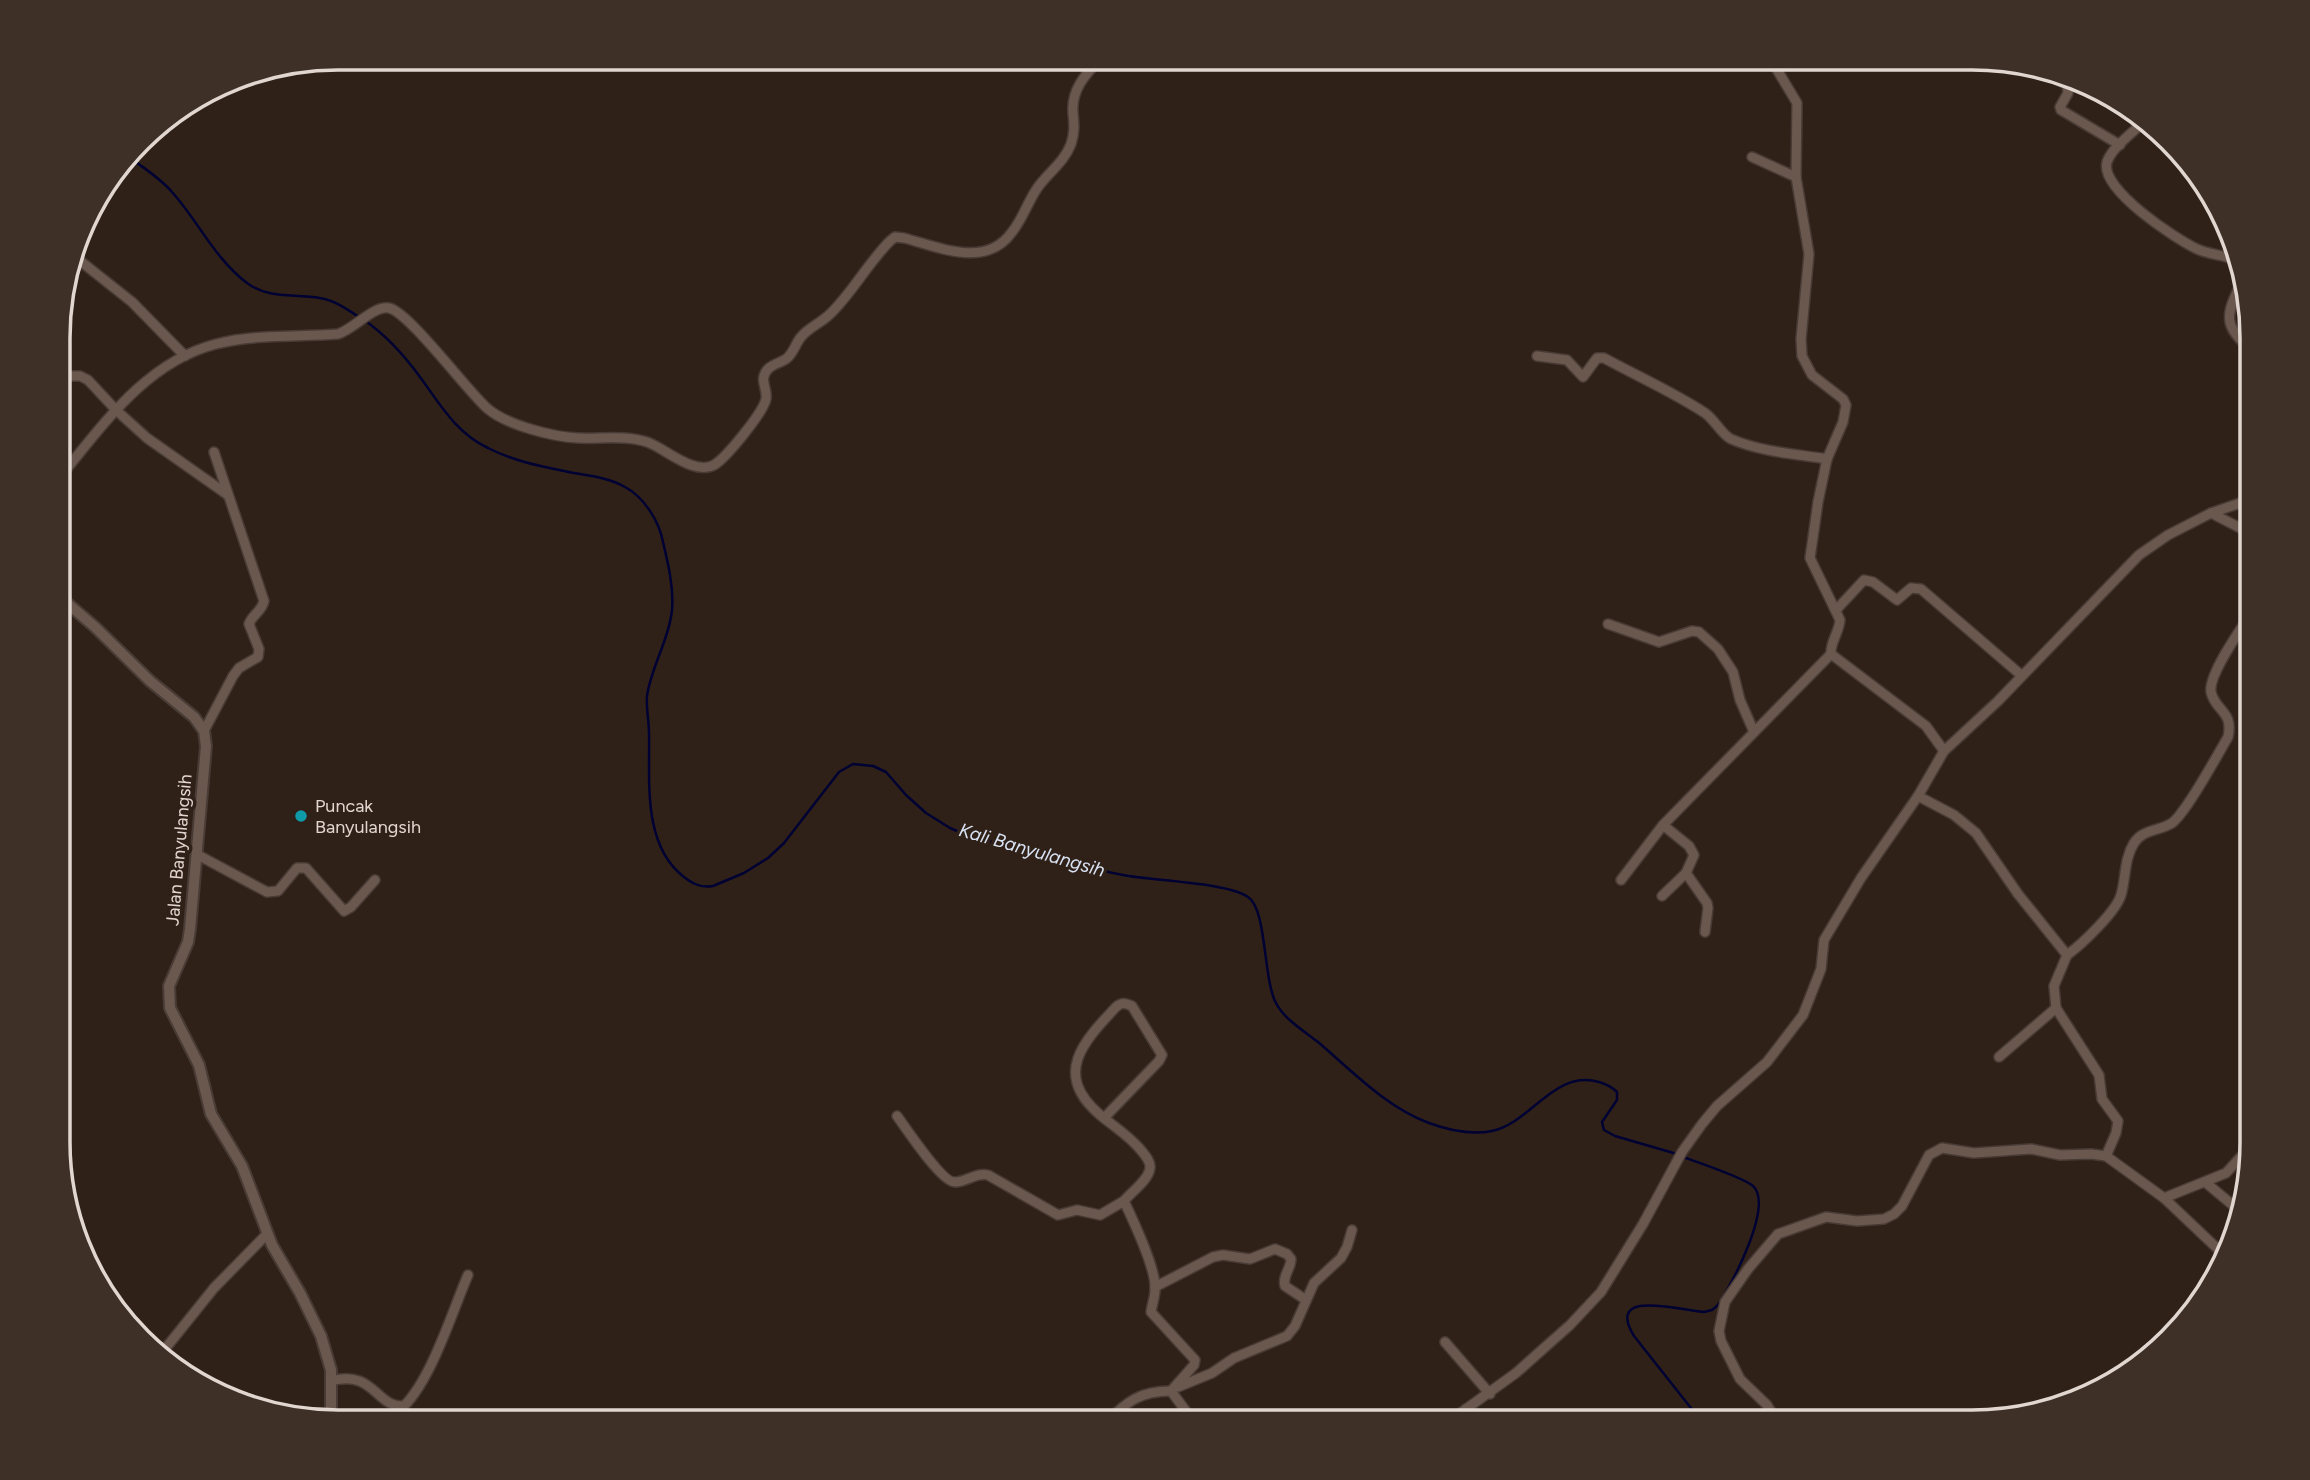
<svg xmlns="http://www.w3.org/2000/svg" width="2310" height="1480" viewBox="0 0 2310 1480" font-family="Figtree,sans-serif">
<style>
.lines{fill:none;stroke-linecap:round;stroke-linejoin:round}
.stream{stroke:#000133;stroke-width:2.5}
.minor-casing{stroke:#483b35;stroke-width:12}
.tertiary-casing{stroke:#483b35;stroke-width:14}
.minor{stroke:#6a584e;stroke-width:9}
.tertiary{stroke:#6a584e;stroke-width:10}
.culture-dot{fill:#0f9aa8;stroke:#302118;stroke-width:2.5}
.labels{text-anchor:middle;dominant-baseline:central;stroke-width:7;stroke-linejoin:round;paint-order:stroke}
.poi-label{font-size:18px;fill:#e1d7d0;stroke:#302118;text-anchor:start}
.street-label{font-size:18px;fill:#e1d7d0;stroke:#302118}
.water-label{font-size:19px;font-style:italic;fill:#d9e3f4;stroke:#302118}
.rim{fill:none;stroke:#e1d7d0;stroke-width:3.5}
</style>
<rect width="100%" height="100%" fill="#302118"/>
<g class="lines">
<!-- stream -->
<g class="stream">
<path d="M130 158C144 168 160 178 172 192 198 221 215 259 247 283 270 300 294 293 320 298 334 300 347 309 359 317"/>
<path d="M364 320C386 335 404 355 420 377 440 404 456 433 488 448 515 462 545 467 574 473 591 476 610 478 625 487 644 497 659 521 663 542 668 563 674 588 672 610 669 640 651 667 647 696 646 709 649 721 649 733 650 780 642 845 684 877 693 884 701 888 713 886L744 873 768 858 784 843 839 772 853 764 873 766 886 772 906 795 926 813 950 828 964 834C1016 848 1069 865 1123 875 1152 881 1227 882 1248 897 1267 909 1263 979 1276 1003 1284 1019 1304 1031 1318 1042 1352 1071 1386 1107 1429 1123 1448 1130 1472 1135 1492 1131 1531 1123 1554 1069 1599 1082 1606 1084 1611 1086 1617 1092V1100L1602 1122 1604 1130 1615 1136 1677 1154"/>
<path d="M1683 1157C1697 1162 1744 1178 1753 1186 1774 1205 1731 1287 1717 1306L1712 1310 1704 1312C1683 1311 1604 1287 1634 1336L1702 1422"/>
</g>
<defs>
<g id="minor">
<path d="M1770 58 1797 103 1796 177 1809 254 1801 339 1802 356 1812 375 1843 399 1846 405 1843 422 1827 459 1818 502 1810 558 1840 620C1839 633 1830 642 1831 654L1926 726 1944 751"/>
<polyline points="2025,66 2067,84 2068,93 2060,107 2061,110 2120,145"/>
<path d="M2143 122C2133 133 2112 147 2107 162 2099 189 2176 239 2197 249 2208 254 2222 255 2233 259"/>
<polyline points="1752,157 1796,177"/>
<polyline points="74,256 132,302 185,356"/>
<path d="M2241 284C2225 315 2223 327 2252 350"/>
<path d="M1537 356 1567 360 1583 377 1597 358H1604C1637 376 1673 392 1705 413 1715 420 1722 435 1731 439 1761 452 1796 454 1827 459"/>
<polyline points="60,376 80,376 88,380 116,410 147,438 228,495"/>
<path d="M60 477C103 425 146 362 216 344 255 334 298 337 338 334 354 329 374 305 389 308 409 312 468 392 488 409 507 425 553 437 578 438 600 439 625 435 647 442 665 448 694 476 714 465 726 458 763 413 766 399 768 388 758 380 768 369 773 364 780 363 786 359 794 353 795 344 801 337 808 328 821 323 830 314 852 293 868 263 890 241L895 237 904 238C939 247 986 269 1012 232 1022 220 1027 204 1036 190 1046 174 1064 163 1071 144 1075 132 1074 124 1073 113 1071 89 1086 74 1101 58"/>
<polyline points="2211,513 2252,534"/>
<polyline points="1836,610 1864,580 1873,582 1897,600 1911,588 1921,589 2021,675"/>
<polyline points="1608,624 1659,642 1692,631 1699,632 1718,649 1733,672 1740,700 1754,732"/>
<path d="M204 731 233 676 239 668 258 657 259 649 249 624C252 615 262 611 264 601L214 452"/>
<polyline points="1918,796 1954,815 1976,833 2018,894 2067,955 2054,986 2056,1008 2099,1075 2102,1099 2118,1121 2116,1133 2106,1156 2164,1198 2221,1252 2224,1259"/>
<polyline points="198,855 267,892 278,891 297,868 306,868 344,911 351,907 375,880"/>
<polyline points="1686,873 1707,903 1708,908 1705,932"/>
<polyline points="1621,880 1663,825 1831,654"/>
<polyline points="1662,896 1686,873 1694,855 1689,846 1663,825"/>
<path d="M2067 955C2081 945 2116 912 2121 895 2126 878 2124 859 2134 843 2143 829 2160 831 2172 823 2186 813 2218 754 2228 737 2234 711 2215 711 2211 692 2208 675 2242 627 2252 612"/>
<polyline points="1999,1057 2056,1008"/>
<path d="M897 1116C906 1128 942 1183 955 1182 967 1182 976 1172 988 1175L1058 1215 1077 1210 1100 1215 1124 1201C1133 1220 1157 1270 1155 1290 1155 1297 1152 1304 1151 1312L1195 1360 1194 1365 1171 1391 1194 1422"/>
<path d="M1104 1118 1159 1061 1162 1055 1132 1006C1125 1003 1122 1002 1116 1007 1083 1042 1053 1074 1099 1114 1113 1126 1128 1135 1140 1149 1144 1154 1151 1161 1150 1168 1149 1180 1131 1192 1124 1201"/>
<polyline points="2205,1182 2241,1212"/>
<polyline points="2164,1198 2226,1173 2247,1150 2252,1148"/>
<path d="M1155 1287 1213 1257 1223 1255 1250 1259 1275 1249 1287 1254 1291 1259C1291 1269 1282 1276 1285 1286L1306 1300"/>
<polyline points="2194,1308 2209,1291"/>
<polyline points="1445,1342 1490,1394"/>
<polyline points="161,1354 214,1288 267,1234"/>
<path d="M331 1381C374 1369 376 1408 404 1406 432 1378 452 1312 468 1275"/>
<polyline points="1178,1387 1212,1373 1234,1358 1287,1336 1295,1326 1314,1283 1341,1258 1347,1247 1352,1230"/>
<polyline points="1466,1409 1484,1422"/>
<path d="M1107 1422C1127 1401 1141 1391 1171 1391"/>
<polyline points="1448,1422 1516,1373 1570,1325 1601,1292 1643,1224 1682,1152 1702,1124 1717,1106 1767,1062 1803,1015 1821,969 1824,940 1861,878 1918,796 1944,751 1998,701 2139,555 2168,535 2211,513 2252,499"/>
<polyline points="1777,1422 1767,1405 1740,1379 1721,1341 1719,1331 1725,1302 1748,1269 1778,1234 1826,1217 1857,1221 1884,1219 1894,1214 1902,1206 1929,1155 1942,1148 1974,1153 2031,1149 2060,1155 2091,1154 2106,1156"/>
</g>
<polyline id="tertiary" points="60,597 95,627 150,681 194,717 204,731 206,746 190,929 188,942 169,986 170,1008 199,1065 211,1114 242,1166 272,1245 300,1293 321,1336 331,1370 331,1421"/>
</defs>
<!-- minor casing -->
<use href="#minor" class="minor-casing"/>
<!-- tertiary casing -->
<use href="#tertiary" class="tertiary-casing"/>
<!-- minor -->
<use href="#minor" class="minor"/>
<!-- tertiary -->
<use href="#tertiary" class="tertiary"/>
</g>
<!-- markers -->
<circle class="culture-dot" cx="301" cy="816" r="7"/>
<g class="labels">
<!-- poi labels -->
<g class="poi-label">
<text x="315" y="806">Puncak<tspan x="315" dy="21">Banyulangsih</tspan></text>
</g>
<!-- street labels -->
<g class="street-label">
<text transform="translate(179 850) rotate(-85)">Jalan Banyulangsih</text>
</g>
<!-- water labels -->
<g class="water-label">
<text transform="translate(1032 850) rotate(16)">Kali Banyulangsih</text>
</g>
</g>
<!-- crop -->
<path d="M0 0H2310V1480H0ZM338 70H1972A268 268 0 0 1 2240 338V1142A268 268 0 0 1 1972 1410H338A268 268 0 0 1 70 1142V338A268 268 0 0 1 338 70Z" fill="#3e3027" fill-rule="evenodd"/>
<path class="rim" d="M338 70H1972A268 268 0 0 1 2240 338V1142A268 268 0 0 1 1972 1410H338A268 268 0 0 1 70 1142V338A268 268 0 0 1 338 70Z"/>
</svg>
